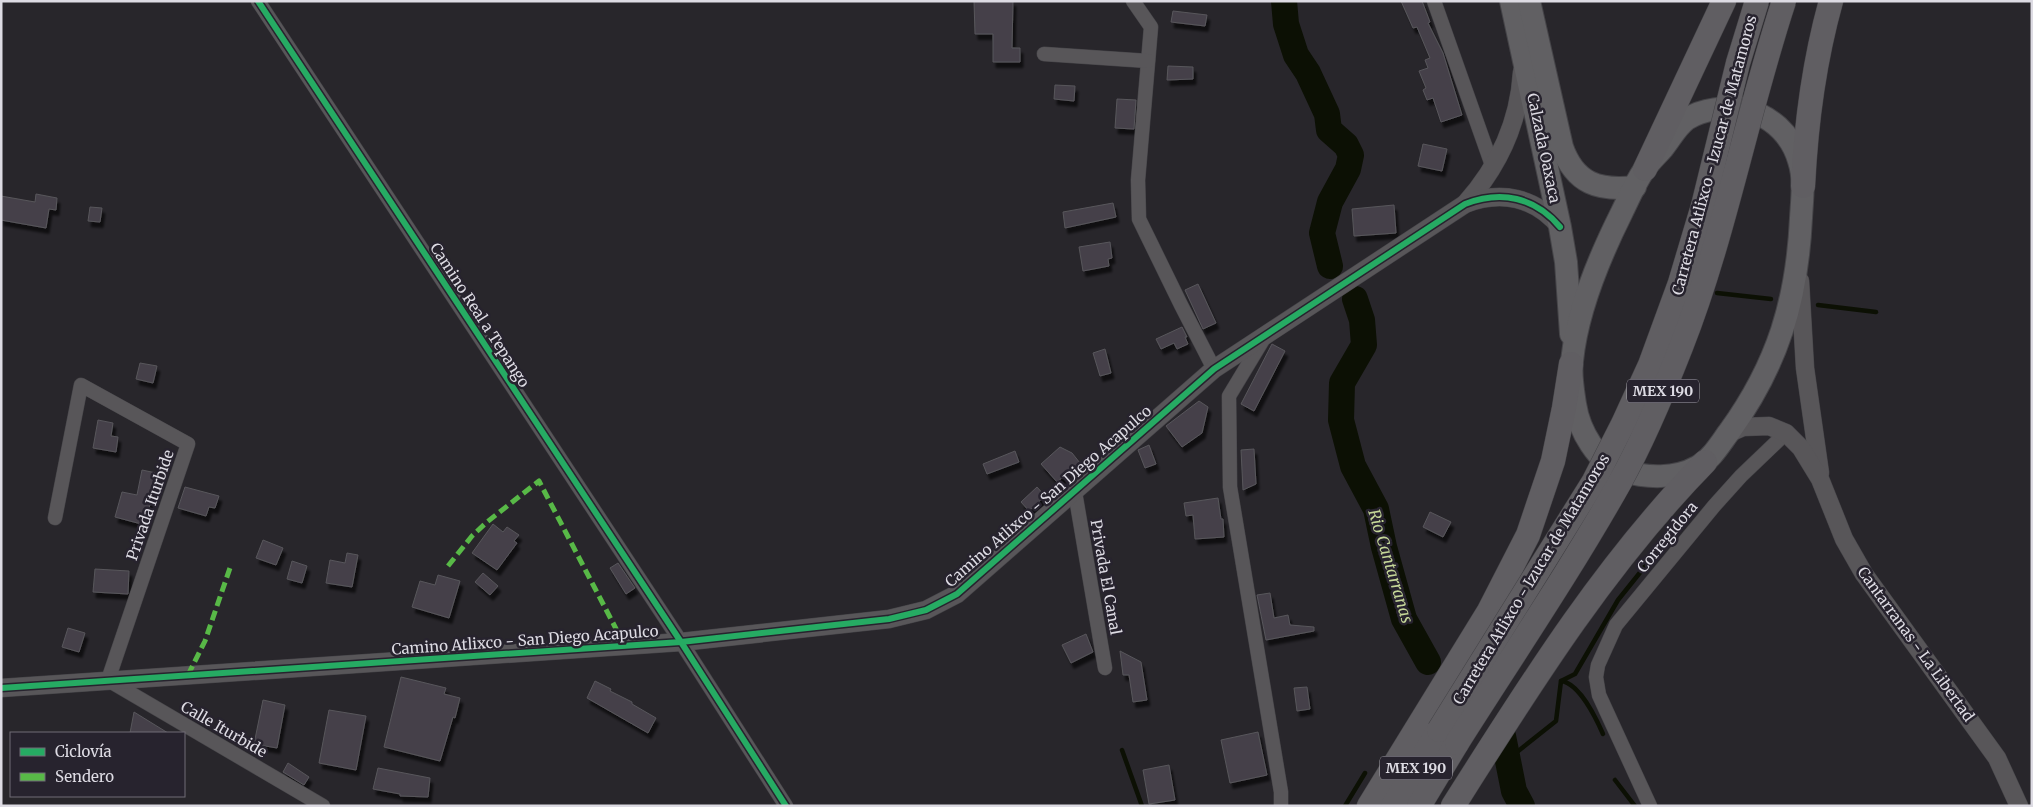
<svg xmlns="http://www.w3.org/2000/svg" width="2033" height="807" viewBox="0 0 2033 807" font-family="Merriweather,serif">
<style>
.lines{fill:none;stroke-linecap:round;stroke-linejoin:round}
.stream{stroke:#0c1004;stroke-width:4.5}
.river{stroke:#0c1004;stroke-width:26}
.building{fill:#44414a;stroke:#58565b;filter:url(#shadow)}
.minor-casing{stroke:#454448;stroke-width:15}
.tertiary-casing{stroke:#454448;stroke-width:19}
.primary-casing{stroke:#454448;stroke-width:24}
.trunk-casing{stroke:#454448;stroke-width:25}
.minor{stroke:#585659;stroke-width:14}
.tertiary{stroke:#585659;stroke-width:18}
.primary{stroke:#616063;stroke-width:22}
.trunk{stroke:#605e62;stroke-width:24}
.trunk-bridge-casing{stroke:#454448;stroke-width:25;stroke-linecap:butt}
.trunk-bridge{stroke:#605e62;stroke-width:24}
.quiet{stroke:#58b947;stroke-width:5;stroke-dasharray:10 5;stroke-linecap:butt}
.cycleway-casing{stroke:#27232e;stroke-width:9}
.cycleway{stroke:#26ab63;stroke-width:6}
.labels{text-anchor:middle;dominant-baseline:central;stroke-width:5;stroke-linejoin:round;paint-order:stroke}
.shield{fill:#27232e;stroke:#a6a4ad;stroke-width:1}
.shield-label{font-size:14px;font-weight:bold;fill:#dddbe3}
.street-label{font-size:15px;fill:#dddbe3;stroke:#27232e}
.water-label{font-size:16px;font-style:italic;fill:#c5d798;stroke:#27232e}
</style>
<defs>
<filter id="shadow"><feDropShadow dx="3" dy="5.5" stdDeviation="1" flood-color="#0009"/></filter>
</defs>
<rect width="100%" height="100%" fill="#28262b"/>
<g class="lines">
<!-- stream -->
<g class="stream">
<polyline points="1717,293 1771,299"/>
<polyline points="1818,305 1876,312"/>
<path d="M1561 681C1579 683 1596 718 1603 734"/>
<polyline points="1122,750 1142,806"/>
<polyline points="1506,758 1517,752 1556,721 1561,681 1575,674 1618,600 1675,529"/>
<polyline points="1615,780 1635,806"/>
<polyline points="1345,806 1365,773"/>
</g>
<!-- river -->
<g class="river">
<polyline points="1284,1 1286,24 1296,55 1308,73 1327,114 1329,130 1346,145 1351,155 1348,169 1330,202 1322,233 1330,266"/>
<polyline points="1355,299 1362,320 1364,345 1342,383 1341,420 1353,466 1376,509 1384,547 1404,619 1428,662"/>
<polyline points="1503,736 1514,791 1522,806"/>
</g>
</g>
<!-- building -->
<g class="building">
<polygon points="974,1 1013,1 1012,48 1020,48 1020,62 993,62 993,34 975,34"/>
<polygon points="1401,1 1422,1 1430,22 1428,23 1443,53 1462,115 1441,122 1433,98 1427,100 1423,90 1426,88 1419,71 1428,68 1425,60 1430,58 1417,27 1413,28"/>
<polygon points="1173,11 1207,15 1205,26 1171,22"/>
<polygon points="1168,66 1193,67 1193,79 1167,80"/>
<polygon points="1055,85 1075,86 1074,101 1054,99"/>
<polygon points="1117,99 1136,100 1134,129 1115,128"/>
<polygon points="1423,144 1447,149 1442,171 1418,166"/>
<polygon points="36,194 57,198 56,210 49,209 46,228 1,220 1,196 35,202"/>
<polygon points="1113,203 1116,217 1065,228 1063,212"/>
<polygon points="1394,205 1396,233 1354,236 1352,209"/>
<polygon points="90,207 102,208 100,222 88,221"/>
<polygon points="1110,242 1112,258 1108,259 1109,266 1083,271 1079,247"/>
<polygon points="1198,284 1216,323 1203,329 1185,290"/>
<polygon points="1182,327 1187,337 1185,337 1188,344 1177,349 1174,343 1161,349 1156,339"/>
<polygon points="1272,344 1285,351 1254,411 1241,404"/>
<polygon points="1105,349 1111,373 1100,376 1093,353"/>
<polygon points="140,363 157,366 153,383 136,379"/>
<polygon points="1199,401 1208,407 1202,433 1182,447 1166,426"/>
<polygon points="98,420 113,423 111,436 118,437 116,452 93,448"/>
<polygon points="1149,445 1156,464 1145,468 1138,450"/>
<polygon points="1060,447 1072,453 1080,463 1057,482 1041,464"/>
<polygon points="1254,449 1256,484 1243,490 1241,450"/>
<polygon points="1015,451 1019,462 987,474 983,464"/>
<polygon points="142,470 161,474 159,485 155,484 145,525 115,517 122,492 137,495"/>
<polygon points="185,487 219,496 215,508 209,507 206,516 178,508"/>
<polygon points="1037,487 1045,496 1029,511 1021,502"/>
<polygon points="1218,498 1221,519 1223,519 1224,537 1195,539 1193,515 1186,516 1184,503"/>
<polygon points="1430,512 1451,522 1443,537 1423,527"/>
<polygon points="493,524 503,532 507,527 519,535 514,541 517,543 497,570 472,553"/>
<polygon points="263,540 283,548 276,565 256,558"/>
<polygon points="347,553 358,555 352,587 326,583 330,560 345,563"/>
<polygon points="292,561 307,566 302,583 287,579"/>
<polygon points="618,563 635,588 626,594 610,568"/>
<polygon points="95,569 129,571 128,594 93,592"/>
<polygon points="483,573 498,586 490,595 475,582"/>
<polygon points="438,575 460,581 449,618 412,607 420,581 435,585"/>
<polygon points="1270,593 1274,618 1288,615 1290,625 1314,627 1314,631 1266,640 1257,595"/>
<polygon points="68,628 85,633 79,652 62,647"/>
<polygon points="1086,634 1093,652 1071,663 1062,645"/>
<polygon points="1120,651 1141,662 1147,700 1133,702 1129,675 1123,675"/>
<polygon points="401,677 446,688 444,694 460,698 455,718 453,717 440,761 384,747"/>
<polygon points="595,681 611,689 610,691 632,702 632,704 656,718 648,733 587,698"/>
<polygon points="1307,687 1310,709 1297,711 1294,688"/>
<polygon points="263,700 285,705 277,748 254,744"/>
<polygon points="329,710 366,716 356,770 319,763"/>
<polygon points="134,712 168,733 130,733"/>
<polygon points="1258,732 1267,775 1230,783 1221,740"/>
<polygon points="288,763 309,777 304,785 283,772"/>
<polygon points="1169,765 1175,800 1149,804 1143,770"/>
<polygon points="378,768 430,778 428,797 400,796 400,794 373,789"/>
</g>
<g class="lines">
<defs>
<g id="minor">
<polyline points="258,1 681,642 786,806"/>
<polyline points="1133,1 1151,27 1138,180 1139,219 1181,305 1214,369"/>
<polyline points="1434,1 1493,168"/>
<polyline points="1044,54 1148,61"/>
<polyline points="1264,338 1229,396 1230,487 1281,792 1281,806"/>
<polyline points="1075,492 1105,668"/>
<polyline points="55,518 81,385 188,444 108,680 323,806"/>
<polyline points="1650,806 1599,695 1596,677 1598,665 1616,625 1714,506 1741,476 1786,433"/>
</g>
<g id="tertiary">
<path d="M1465 204C1499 166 1519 122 1522 72"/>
<polyline points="1800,281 1805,368 1820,473"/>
<polyline points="1727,434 1743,427 1769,426 1786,433 1801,448 1820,479 1844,539 1864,574 1997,758 2019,806"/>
<path d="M1 688 681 642 889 619 926 610 957 594 1214 369 1465 204C1501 190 1535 197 1560 227"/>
</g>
<g id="primary">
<polyline points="1511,1 1560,227 1566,262 1571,334"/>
<path d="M1529 1 1562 147C1575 184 1599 191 1635 187"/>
<path d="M1743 108C1770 116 1791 133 1799 161 1805 179 1802 199 1801 218 1797 301 1778 364 1729 432 1720 444 1711 460 1697 467 1676 479 1646 478 1623 471 1597 463 1579 430 1575 404 1573 391 1570 374 1572 361 1577 310 1599 258 1622 212 1629 198 1635 183 1644 170 1649 162 1657 155 1663 148 1671 138 1677 126 1687 119 1704 108 1724 108 1743 108Z"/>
</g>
<g id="trunk">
<polyline points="1645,169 1724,1"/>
<path d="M1803 186C1806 123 1814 62 1831 1"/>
<polyline points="1369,806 1489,611 1528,535 1553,461 1564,408 1571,364"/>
<polyline points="1393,806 1439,730"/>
<polyline points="1419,806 1457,743"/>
<path d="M1453 806C1529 686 1605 564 1705 462"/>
</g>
</defs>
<!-- minor casing -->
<use href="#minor" class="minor-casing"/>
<!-- tertiary casing -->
<use href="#tertiary" class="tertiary-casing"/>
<!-- primary casing -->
<use href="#primary" class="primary-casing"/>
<!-- trunk casing -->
<use href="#trunk" class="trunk-casing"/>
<!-- minor -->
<use href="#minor" class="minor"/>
<!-- tertiary -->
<use href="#tertiary" class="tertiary"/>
<!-- primary -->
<use href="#primary" class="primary"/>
<!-- trunk -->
<use href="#trunk" class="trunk"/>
<defs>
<g id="trunk-bridge">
<polyline points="1439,730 1594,481 1623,424 1650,365 1680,283 1703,206 1738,63 1757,1"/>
<path d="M1457 743C1512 656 1570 571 1620 482 1644 439 1663 393 1681 347 1725 235 1746 116 1784 1"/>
</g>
</defs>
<!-- trunk-bridge casing -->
<use href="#trunk-bridge" class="trunk-bridge-casing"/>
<!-- trunk-bridge -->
<use href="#trunk-bridge" class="trunk-bridge"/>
<!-- quiet -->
<g class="quiet">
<polyline points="448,566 472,536 487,522 539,481 625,646"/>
<polyline points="188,675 205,641 231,565"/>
</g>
<defs>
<g id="cycleway">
<polyline points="258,1 681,642 786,806"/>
<path d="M1 688 681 642 889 619 926 610 957 594 1214 369 1465 204C1501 190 1535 197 1560 227"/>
</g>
</defs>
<!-- cycleway casing -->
<use href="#cycleway" class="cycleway-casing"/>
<!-- cycleway -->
<use href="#cycleway" class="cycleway"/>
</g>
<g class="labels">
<!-- shield labels -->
<g class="shield">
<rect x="1627" y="379.5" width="72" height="23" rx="4"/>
<rect x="1380" y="756.5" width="72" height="23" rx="4"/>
</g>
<g class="shield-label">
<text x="1663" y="391">MEX 190</text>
<text x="1416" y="768">MEX 190</text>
</g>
<!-- street labels -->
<g class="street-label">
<text transform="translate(1544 148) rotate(78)">Calzada Oaxaca</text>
<text transform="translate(1714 155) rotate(-75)">Carretera Atlixco - Izucar de Matamoros</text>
<text transform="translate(480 315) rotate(57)">Camino Real a Tepango</text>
<text transform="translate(1048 496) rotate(-41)">Camino Atlixco - San Diego Acapulco</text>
<text transform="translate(150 505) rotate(-71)">Privada Iturbide</text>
<text transform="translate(1667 537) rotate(-51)">Corregidora</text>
<text transform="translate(1106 577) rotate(80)">Privada El Canal</text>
<text transform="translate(1531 579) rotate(-59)">Carretera Atlixco - Izucar de Matamoros</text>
<text transform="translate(525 640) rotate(-4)">Camino Atlixco - San Diego Acapulco</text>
<text transform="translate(1916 644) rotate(54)">Cantarranas - La Libertad</text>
<text transform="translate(224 729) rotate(30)">Calle Iturbide</text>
</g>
<!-- water labels -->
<g class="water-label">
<text transform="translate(1391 566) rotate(73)">Rio Cantarranas</text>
</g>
</g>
<!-- border -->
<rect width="2033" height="807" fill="none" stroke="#dddbe3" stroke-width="5"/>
<!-- legend -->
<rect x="10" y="732" width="175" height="65" fill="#27232e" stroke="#706d76"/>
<rect x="20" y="748" width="25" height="8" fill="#26ab63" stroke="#706d76"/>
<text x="55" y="757" font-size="15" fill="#dddbe3">Ciclovía</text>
<rect x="20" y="773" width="25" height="8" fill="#58b947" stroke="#706d76"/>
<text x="55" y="782" font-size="15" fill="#dddbe3">Sendero</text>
</svg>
